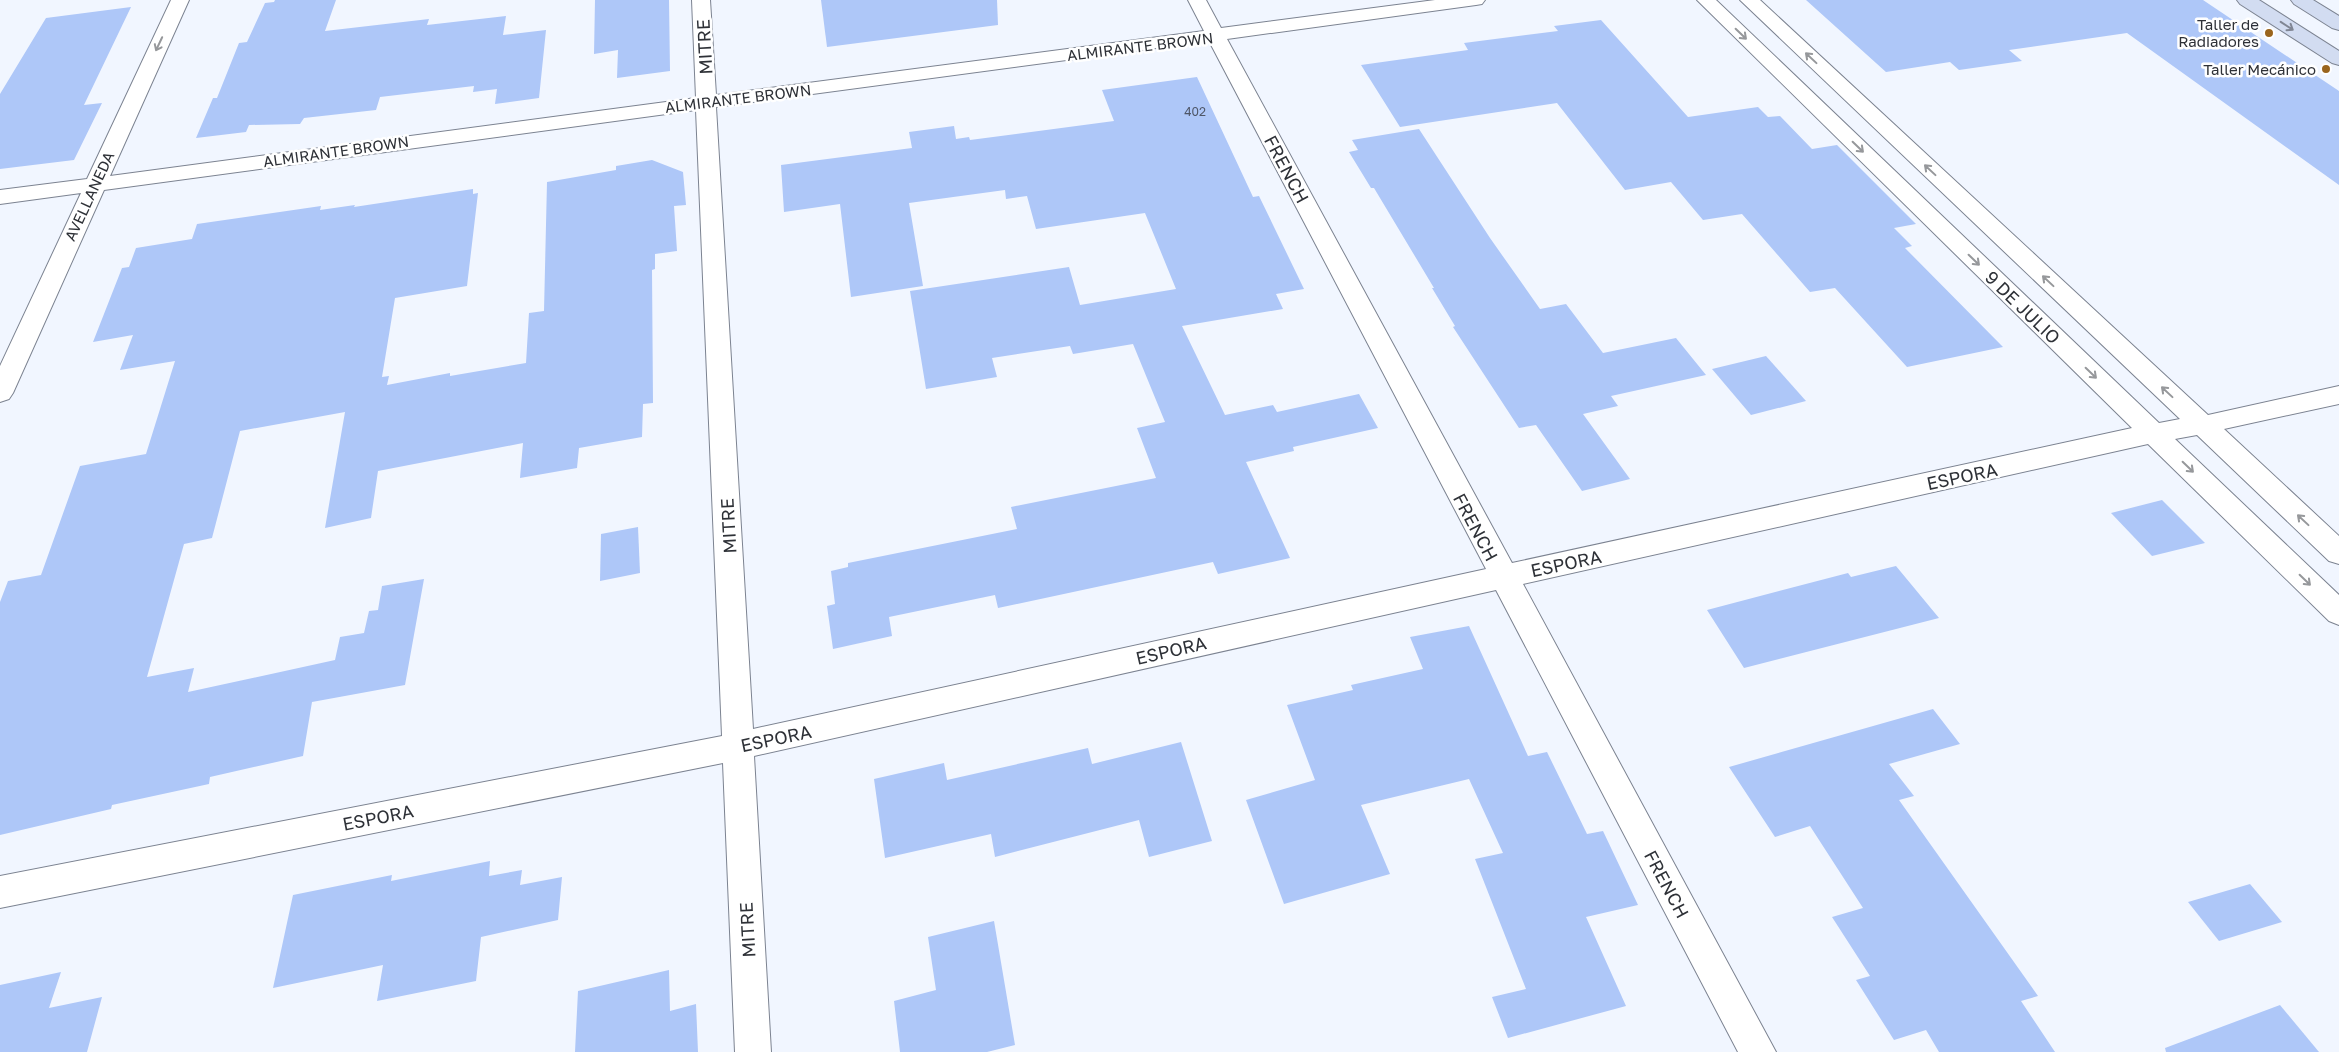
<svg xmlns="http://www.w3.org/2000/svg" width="2339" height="1052" viewBox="0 0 2339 1052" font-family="'Golos Text',sans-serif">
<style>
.building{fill:#aec7f8}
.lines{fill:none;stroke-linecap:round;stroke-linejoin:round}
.minor-casing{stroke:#7c8391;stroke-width:2}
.secondary-casing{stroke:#7c8391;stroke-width:2}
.minor{fill:#fff;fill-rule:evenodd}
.secondary{fill:#d2dcf1;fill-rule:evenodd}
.oneway{stroke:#808694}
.oneway2{stroke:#96989b}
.poi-dot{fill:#9a651d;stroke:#fff;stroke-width:2}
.labels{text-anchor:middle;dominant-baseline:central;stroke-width:5;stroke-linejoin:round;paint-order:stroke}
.far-number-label{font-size:12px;fill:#4e5667}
.far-poi-label{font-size:15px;fill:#2e3137;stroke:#fff;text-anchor:end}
.far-street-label{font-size:15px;fill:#2e3137;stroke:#fff}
.street-label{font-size:18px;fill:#2e3137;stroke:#fff}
</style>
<rect width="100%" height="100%" fill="#f1f6ff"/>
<!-- building -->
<g class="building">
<polygon points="275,0 336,0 325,31 429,19 427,25 506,16 503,35 546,30 539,98 495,104 497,89 473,92 474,86 380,97 376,110 304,118 300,124 249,125 246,132 196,138 213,98 217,98 239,43 247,42 265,3 274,2"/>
<polygon points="595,0 669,0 670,71 617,78 618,50 594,54"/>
<polygon points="821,0 997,0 998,25 827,47"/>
<polygon points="1806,0 2203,0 2339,91 2339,185 2127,33 2009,50 2022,61 1959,70 1950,62 1886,72"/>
<polygon points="131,7 84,105 102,103 74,160 0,169 0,94 46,18"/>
<polygon points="1601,20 1688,117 1758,107 1768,117 1780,116 1812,149 1837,145 1916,224 1894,228 1912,246 1905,248 2003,347 1907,367 1835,288 1810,292 1742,214 1703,220 1671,182 1625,190 1557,103 1400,127 1361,65 1468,50 1464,43 1558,31 1554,26"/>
<polygon points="1197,77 1253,197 1259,196 1304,289 1276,294 1283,309 1182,326 1225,415 1273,405 1277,412 1359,394 1378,428 1293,447 1294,451 1246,462 1290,558 1218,574 1213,562 998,608 995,595 889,617 892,636 833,649 827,606 835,604 831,571 848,567 848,563 1017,529 1011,507 1156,478 1137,428 1165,422 1133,344 1073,354 1070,346 992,358 997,377 926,389 910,291 1069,267 1080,305 1176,289 1145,213 1036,229 1027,196 1006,199 1005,190 909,203 923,286 851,297 840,204 784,212 781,165 912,148 909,132 954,126 956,139 969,137 970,140 1114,121 1102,90"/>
<polygon points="1419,129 1490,238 1540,309 1566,304 1603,353 1676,338 1706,375 1611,396 1618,406 1583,414 1630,479 1582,491 1536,425 1519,428 1453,327 1455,326 1432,288 1434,288 1374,188 1371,188 1349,152 1358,150 1352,140"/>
<polygon points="652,160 683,172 686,205 674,206 677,251 655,254 655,269 652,270 653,403 643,404 642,437 579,448 577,468 520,478 523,443 378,471 371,518 325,528 345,412 240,431 212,538 184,544 147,677 194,668 188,692 335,660 340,637 364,633 369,611 378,610 382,586 424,579 405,685 312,702 303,756 210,777 209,784 112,805 111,809 0,835 0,602 8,581 41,575 80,466 146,454 175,361 120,370 133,335 93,342 122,268 129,267 136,248 192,239 197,224 321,206 320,210 355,205 354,207 473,189 473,194 478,193 467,286 395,298 382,377 389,376 387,385 450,373 450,376 526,363 529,313 544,311 547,182 616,170 616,166"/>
<polygon points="1766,356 1806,401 1751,415 1712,369"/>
<polygon points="2162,500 2205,543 2152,556 2111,513"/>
<polygon points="638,527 640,573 600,581 601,534"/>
<polygon points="1896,566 1939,618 1744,668 1707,610 1848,573 1851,577"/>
<polygon points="1469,626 1528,756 1547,752 1587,834 1603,831 1638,905 1586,917 1626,1006 1508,1038 1492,997 1526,989 1475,859 1503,853 1469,779 1361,805 1390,874 1284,904 1246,800 1315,780 1287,705 1353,690 1351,685 1423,669 1410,637"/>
<polygon points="1933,709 1960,744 1889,764 1914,796 1899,800 2038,996 2021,1001 2055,1052 1939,1052 1926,1030 1894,1040 1856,980 1870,976 1832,917 1863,908 1810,826 1775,837 1729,767"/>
<polygon points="1181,742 1212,841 1149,857 1139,820 995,857 991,834 885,858 874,779 944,763 947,780 1088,748 1092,764"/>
<polygon points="490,861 489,876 522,870 520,885 562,877 558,920 481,937 476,981 377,1001 383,965 273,988 293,895 392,875 391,881"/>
<polygon points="2250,884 2282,922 2219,941 2188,902"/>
<polygon points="994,921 1015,1045 987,1052 900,1052 894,1001 936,990 928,937"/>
<polygon points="669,970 670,1011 696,1004 698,1052 575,1052 578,991"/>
<polygon points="61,972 49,1008 102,997 87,1052 0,1052 0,985"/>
<polygon points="2280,1005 2319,1052 2166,1052 2165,1048"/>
</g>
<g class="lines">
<defs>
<path id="minor" d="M171 0H189L110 176 696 98 692 0H710L716 95 1204 31 1188 0H1206L1221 28 1435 0H1485L1482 4 1476 5 1227 39 1512 563 2132 428 1697 0H1716L2159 423 2180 419 1740 0H1760L2208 415 2339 386V404L2224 429 2339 536V564L2329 561 2197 435 2175 439 2339 595V625L2329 621 2148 444 1523 584 1776 1052H1738L1496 590 754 756 771 1052H735L723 763 0 908V876L722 736 696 110 104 190 13 393 9 399 0 402V366L81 193 0 204V190L87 179ZM1209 41 1486 569 753 729 716 107Z"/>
<g id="secondary">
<polygon points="2237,0 2259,0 2339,51 2339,65 2332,63 2240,4"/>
<polygon points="2291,0 2313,0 2339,16 2339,30 2332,28 2294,4"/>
</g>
</defs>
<!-- minor casing -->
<use href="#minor" class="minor-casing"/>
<!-- secondary casing -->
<use href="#secondary" class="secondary-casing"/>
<!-- minor -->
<use href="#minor" class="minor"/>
<!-- secondary -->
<use href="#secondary" class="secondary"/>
</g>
<!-- one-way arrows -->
<defs><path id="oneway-shaft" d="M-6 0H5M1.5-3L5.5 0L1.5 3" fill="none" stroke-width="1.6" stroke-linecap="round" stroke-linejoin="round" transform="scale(1.25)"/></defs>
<use class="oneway" href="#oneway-shaft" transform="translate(2287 26) rotate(33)"/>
<g class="oneway2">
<use href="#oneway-shaft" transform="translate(1741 34) rotate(44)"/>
<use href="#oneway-shaft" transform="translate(159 44) rotate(115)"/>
<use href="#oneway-shaft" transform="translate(1811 58) rotate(-137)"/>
<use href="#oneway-shaft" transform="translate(1858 147) rotate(44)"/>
<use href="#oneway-shaft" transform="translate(1930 170) rotate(-137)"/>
<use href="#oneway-shaft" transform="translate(1974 260) rotate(44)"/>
<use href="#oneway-shaft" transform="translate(2048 281) rotate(-137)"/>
<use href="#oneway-shaft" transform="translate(2091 373) rotate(44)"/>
<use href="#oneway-shaft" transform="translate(2167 392) rotate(-137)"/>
<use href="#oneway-shaft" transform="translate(2188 467) rotate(44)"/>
<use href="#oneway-shaft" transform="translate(2303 520) rotate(-137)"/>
<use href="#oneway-shaft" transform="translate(2305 580) rotate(44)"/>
</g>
<!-- markers -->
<g class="poi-dot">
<circle cx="2269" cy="33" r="5"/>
<circle cx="2326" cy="69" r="5"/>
</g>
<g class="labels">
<!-- far-number labels -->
<g class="far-number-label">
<text x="1195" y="111">402</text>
</g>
<!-- far-poi labels -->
<g class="far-poi-label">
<text x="2259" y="24">Taller de<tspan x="2259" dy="17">Radiadores</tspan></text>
<text x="2316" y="69">Taller Mecánico</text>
</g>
<!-- far-street labels -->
<g class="far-street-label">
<text transform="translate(1140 46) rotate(-7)">ALMIRANTE BROWN</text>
<text transform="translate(738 98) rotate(-7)">ALMIRANTE BROWN</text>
<text transform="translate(336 151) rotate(-8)">ALMIRANTE BROWN</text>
<text transform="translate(89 196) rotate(-65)">AVELLANEDA</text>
</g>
<!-- street labels -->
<g class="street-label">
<text transform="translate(704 47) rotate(-93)">MITRE</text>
<text transform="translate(1287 169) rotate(62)">FRENCH</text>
<text transform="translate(2023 307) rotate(44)">9 DE JULIO</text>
<text transform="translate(1962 476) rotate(-12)">ESPORA</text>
<text transform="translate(728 526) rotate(-93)">MITRE</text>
<text transform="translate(1476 527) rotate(62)">FRENCH</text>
<text transform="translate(1566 563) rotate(-12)">ESPORA</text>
<text transform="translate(1171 650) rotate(-13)">ESPORA</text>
<text transform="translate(776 738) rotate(-12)">ESPORA</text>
<text transform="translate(378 817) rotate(-11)">ESPORA</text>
<text transform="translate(1667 884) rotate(62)">FRENCH</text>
<text transform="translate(747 930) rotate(-93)">MITRE</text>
</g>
</g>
</svg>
